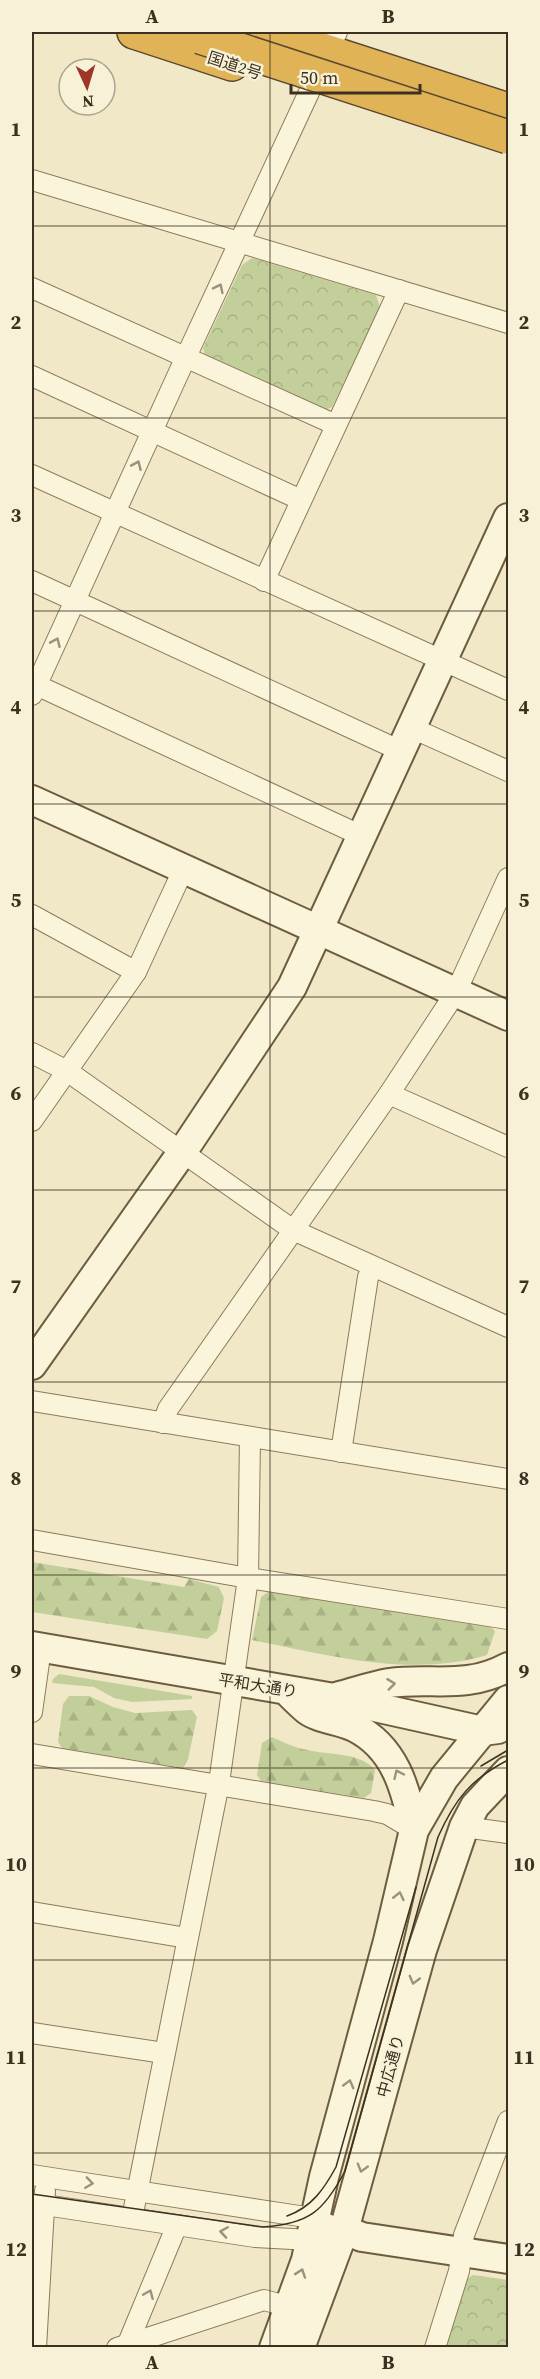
<svg xmlns="http://www.w3.org/2000/svg" width="540" height="2379" viewBox="0 0 540 2379" font-family="'Source Serif 4','Noto Sans JP',serif">
<style>
.green{fill:#c3cf9a}
.forest{fill:url(#forest-firs)}
.park{fill:url(#park-crowns)}
.lines{fill:none;stroke-linecap:round;stroke-linejoin:round}
.street-casing{stroke:#8d7b5b;stroke-width:22}
.secondary-casing{stroke:#6e5c3e;stroke-width:32}
.highway-casing{stroke:#5a4830;stroke-width:36}
.street{stroke:#faf4db;stroke-width:20}
.secondary{stroke:#faf4db;stroke-width:28}
.highway{stroke:#e0b357;stroke-width:33}
.tram{stroke:#3c3120;stroke-width:1.5}
.highway-bridge-casing{stroke:#5a4830;stroke-width:36;stroke-linecap:butt}
.highway-bridge{stroke:#e0b357;stroke-width:33}
.oneway{stroke:#9b927e}
.grid{fill:none;stroke:#3c3120;stroke-width:1.5;stroke-opacity:0.55}
.labels{text-anchor:middle;dominant-baseline:central;stroke-width:5;stroke-linejoin:round;paint-order:stroke}
.street-label{font-size:16px;fill:#3c3120;stroke:#f7f1d7}
.neatline{fill:none;stroke:#3c3120;stroke-width:2}
.grid-label{font-size:20px;text-anchor:middle;font-weight:bold;fill:#3c3120}
</style>
<defs>
<pattern id="forest-firs" width="22" height="20" patternUnits="userSpaceOnUse" patternTransform="scale(1.5)"><rect width="22" height="20" fill="#c3cf9a"/><path d="M5 1l3.5 6h-7zM16 11l3.5 6h-7z" fill="#a8b284"/></pattern>
<pattern id="park-crowns" width="20" height="18" patternUnits="userSpaceOnUse" patternTransform="scale(1.5)"><rect width="20" height="18" fill="#c3cf9a"/><path d="M2 6a3 3 0 1 1 6 0M12 15a3 3 0 1 1 6 0" fill="none" stroke="#a8b284"/></pattern>
</defs>
<rect width="100%" height="100%" fill="#f0e8c7"/>
<!-- green -->
<polygon class="green" points="59,1674 192,1696 192,1699 132,1702 114,1698 94,1687 52,1683 53,1679"/>
<!-- forest -->
<g class="forest">
<polygon points="32,1562 184,1587 189,1579 219,1587 224,1598 217,1631 207,1639 32,1612"/>
<path d="M269 1591 490 1626 495 1631 487 1655C410 1678 329 1655 252 1640L261 1597Z"/>
<polygon points="69,1696 89,1696 113,1707 135,1713 192,1710 197,1717 188,1759 183,1768 62,1748 58,1742 63,1704"/>
<path d="M272 1737C283 1742 295 1748 307 1750 328 1755 361 1752 375 1770L371 1793 364 1798 261 1781 257 1775 262 1743Z"/>
</g>
<!-- park -->
<g class="park">
<polygon points="252,258 376,295 380,307 332,407 320,413 206,360 203,348 242,265"/>
<polygon points="473,2275 508,2280 508,2347 445,2348 464,2281"/>
</g>
<g class="lines">
<defs>
<g id="street">
<polyline points="32,180 508,323"/>
<polyline points="32,288 336,425"/>
<polyline points="32,376 301,500"/>
<polyline points="32,475 508,690"/>
<polyline points="32,581 401,751"/>
<polyline points="264,581 399,290"/>
<polyline points="32,683 362,836"/>
<polyline points="32,695 185,359 337,32"/>
<polyline points="412,728 508,771"/>
<polyline points="32,915 136,972"/>
<polyline points="32,1053 67,1071 293,1230 508,1327"/>
<polyline points="389,1094 508,1147"/>
<polyline points="32,1121 136,972 184,868"/>
<polyline points="32,1401 508,1479"/>
<polyline points="163,1423 168,1409 389,1094 456,992 508,878"/>
<polyline points="341,1452 368,1277 373,1267"/>
<polyline points="32,1540 248,1578 508,1619"/>
<polyline points="32,1712 41,1648"/>
<polyline points="32,1754 374,1811 387,1814 414,1830"/>
<polyline points="464,1827 508,1833"/>
<polyline points="32,1912 187,1938"/>
<polyline points="32,2033 164,2053"/>
<polyline points="32,2175 306,2217 344,2230"/>
<polyline points="32,2203 255,2237 311,2240 321,2237"/>
<polyline points="132,2218 219,1783 248,1578 250,1438"/>
<polyline points="36,2348 45,2191"/>
<polyline points="117,2348 264,2300 290,2307"/>
<polyline points="126,2348 177,2225"/>
<polyline points="435,2348 459,2271 464,2235 508,2121"/>
</g>
<g id="secondary">
<polyline points="32,800 508,1016"/>
<polyline points="32,1365 183,1151 292,987 508,518"/>
<polyline points="32,1646 334,1698 483,1731 498,1729"/>
<path d="M290 1694C295 1699 301 1705 307 1710 319 1719 340 1720 354 1727 395 1747 406 1789 414 1830"/>
<path d="M339 1696C355 1692 372 1686 389 1683 433 1677 465 1690 508 1667"/>
<polyline points="344,2230 362,2237 508,2259"/>
<polyline points="274,2348 306,2260 324,2177 388,1941 414,1830 444,1778 508,1700"/>
<polyline points="300,2348 344,2230 422,1950 464,1827 475,1806 508,1771"/>
</g>
<g id="highway">
<polyline points="134,32 232,64"/>
<polyline points="266,32 508,110"/>
</g>
</defs>
<!-- street casing -->
<use href="#street" class="street-casing"/>
<!-- secondary casing -->
<use href="#secondary" class="secondary-casing"/>
<!-- highway casing -->
<use href="#highway" class="highway-casing"/>
<!-- street -->
<use href="#street" class="street"/>
<!-- secondary -->
<use href="#secondary" class="secondary"/>
<!-- highway -->
<use href="#highway" class="highway"/>
<!-- tram -->
<g class="tram">
<polyline points="481,1766 508,1750"/>
<path d="M32 2194 263 2227C309 2224 324 2211 345 2171L438 1837C455 1799 471 1779 508 1760"/>
<path d="M287 2216C312 2207 324 2189 336 2167L416 1887"/>
</g>
<defs>
<polyline id="highway-bridge" points="200,37 508,137"/>
</defs>
<!-- highway-bridge casing -->
<use href="#highway-bridge" class="highway-bridge-casing"/>
<!-- highway-bridge -->
<use href="#highway-bridge" class="highway-bridge"/>
</g>
<!-- one-way arrows -->
<defs><path id="oneway-chevron" d="M-2-3.5L2.5 0L-2 3.5" fill="none" stroke-width="1.6" stroke-linecap="round" stroke-linejoin="round" transform="scale(1.5)"/></defs>
<g class="oneway">
<use href="#oneway-chevron" transform="translate(219 288) rotate(-64)"/>
<use href="#oneway-chevron" transform="translate(137 465) rotate(-66)"/>
<use href="#oneway-chevron" transform="translate(56 642) rotate(-66)"/>
<use href="#oneway-chevron" transform="translate(391 1684) rotate(-7)"/>
<use href="#oneway-chevron" transform="translate(398 1774) rotate(-115)"/>
<use href="#oneway-chevron" transform="translate(399 1896) rotate(-77)"/>
<use href="#oneway-chevron" transform="translate(414 1980) rotate(105)"/>
<use href="#oneway-chevron" transform="translate(349 2084) rotate(-75)"/>
<use href="#oneway-chevron" transform="translate(362 2168) rotate(106)"/>
<use href="#oneway-chevron" transform="translate(89 2183) rotate(8)"/>
<use href="#oneway-chevron" transform="translate(224 2232) rotate(-171)"/>
<use href="#oneway-chevron" transform="translate(301 2273) rotate(-71)"/>
<use href="#oneway-chevron" transform="translate(149 2294) rotate(-67)"/>
</g>
<!-- grid -->
<path class="grid" d="M270 32V2348M32 226H508M32 418H508M32 611H508M32 804H508M32 997H508M32 1190H508M32 1382H508M32 1575H508M32 1768H508M32 1960H508M32 2153H508"/>
<g class="labels">
<!-- street labels -->
<g class="street-label">
<text transform="translate(235 65) rotate(18)">国道2号</text>
<text transform="translate(258 1685) rotate(9)">平和大通り</text>
<text transform="translate(390 2066) rotate(-75)">中広通り</text>
</g>
</g>
<!-- border -->
<rect width="540" height="2379" fill="none" stroke="#f7f1d7" stroke-width="66"/>
<!-- north arrow -->
<g transform="translate(87 87) rotate(176)"><circle r="28" fill="#f7f1d7" stroke="#aca48e" stroke-width="1.5"/>
<path d="M0-4.5L10 22L0 15L-10 22Z" fill="#9d3629"/>
<text y="-9" font-size="16" font-weight="bold" text-anchor="middle" fill="#3c3120">N</text>
</g>
<!-- scale -->
<path d="M291 84v9h129v-9" fill="none" stroke="#3c3120" stroke-width="3"/>
<text x="300" y="84" font-size="18" fill="#3c3120" stroke="#f7f1d7" stroke-width="4.5" paint-order="stroke">50 m</text>
<rect x="33" y="33" width="474" height="2313" class="neatline"/>
<g class="grid-label">
<text x="152" y="23">A</text>
<text x="388" y="23">B</text>
<text x="16" y="136">1</text>
<text x="524" y="136">1</text>
<text x="16" y="329">2</text>
<text x="524" y="329">2</text>
<text x="16" y="522">3</text>
<text x="524" y="522">3</text>
<text x="16" y="714">4</text>
<text x="524" y="714">4</text>
<text x="16" y="907">5</text>
<text x="524" y="907">5</text>
<text x="16" y="1100">6</text>
<text x="524" y="1100">6</text>
<text x="16" y="1293">7</text>
<text x="524" y="1293">7</text>
<text x="16" y="1485">8</text>
<text x="524" y="1485">8</text>
<text x="16" y="1678">9</text>
<text x="524" y="1678">9</text>
<text x="16" y="1871">10</text>
<text x="524" y="1871">10</text>
<text x="16" y="2064">11</text>
<text x="524" y="2064">11</text>
<text x="16" y="2256">12</text>
<text x="524" y="2256">12</text>
<text x="152" y="2369">A</text>
<text x="388" y="2369">B</text>
</g>
</svg>
